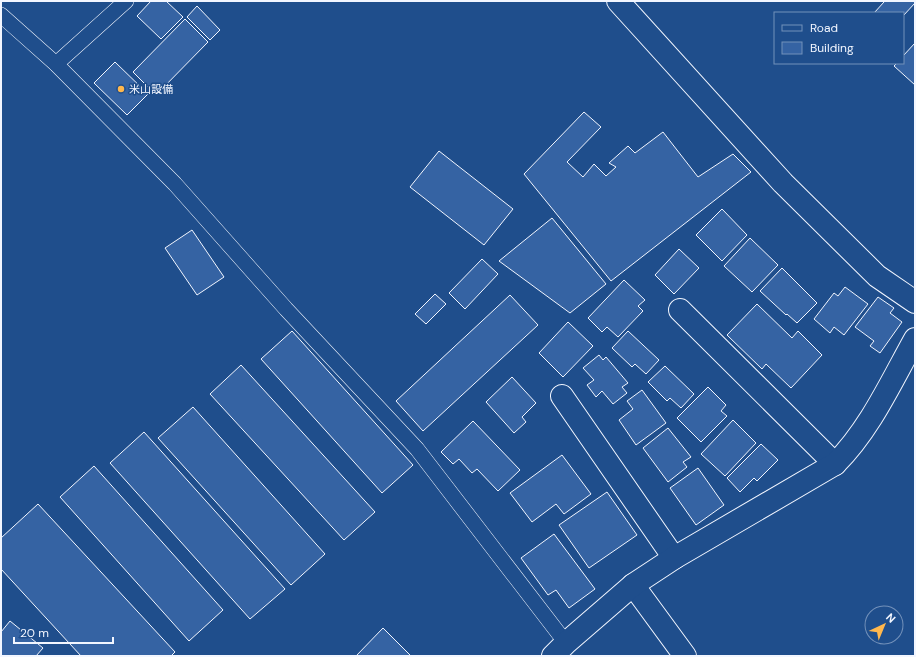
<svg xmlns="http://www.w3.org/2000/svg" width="916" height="657" viewBox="0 0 916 657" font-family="'DM Sans','Noto Sans JP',sans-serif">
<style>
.building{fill:#3563a3;stroke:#f2f6ff}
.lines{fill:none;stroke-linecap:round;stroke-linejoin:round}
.service-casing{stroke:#f2f6ff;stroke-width:16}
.minor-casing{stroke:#f2f6ff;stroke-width:24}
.service{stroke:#1f4e8c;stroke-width:15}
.minor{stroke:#1f4e8c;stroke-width:22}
.poi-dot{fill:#ffb74d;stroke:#1f4e8c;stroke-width:1.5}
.labels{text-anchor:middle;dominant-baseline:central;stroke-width:3;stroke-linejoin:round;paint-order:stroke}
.poi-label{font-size:11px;fill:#f2f6ff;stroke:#1f4e8c;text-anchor:start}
</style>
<rect width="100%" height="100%" fill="#1f4e8c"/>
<!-- building -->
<g class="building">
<polygon points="151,1 166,1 183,17 161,39 137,16"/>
<polygon points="883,1 915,1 915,3 903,16 903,13 874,13 884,2"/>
<polygon points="197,6 220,30 210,40 187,17"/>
<polygon points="185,19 208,42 156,95 133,72"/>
<polygon points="915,43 915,85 894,66 897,63 903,63 903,56"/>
<polygon points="115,62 148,94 127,115 94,83"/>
<polygon points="584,112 601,127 567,162 583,177 594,164 606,176 616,167 609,163 628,146 635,153 663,132 698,177 733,154 751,172 611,281 524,174"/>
<polygon points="439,151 513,209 484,245 410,187"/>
<polygon points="722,209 747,235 722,261 696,235"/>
<polygon points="552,218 606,284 570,313 499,261"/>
<polygon points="192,230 224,277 197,295 165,248"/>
<polygon points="750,238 778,265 752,292 724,266"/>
<polygon points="679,249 699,268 674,294 655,275"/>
<polygon points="482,259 498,274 465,309 449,293"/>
<polygon points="782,268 817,303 797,323 787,314 786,315 760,291"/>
<polygon points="624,280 645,300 638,306 643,311 618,337 607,327 602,332 588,318"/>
<polygon points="845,287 868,304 844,335 834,327 830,333 814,319 834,293 838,296"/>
<polygon points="435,294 446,304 426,324 415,314"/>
<polygon points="510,295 538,325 423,431 396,401"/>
<polygon points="878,297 894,308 890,313 902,322 880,353 870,346 874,341 855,327"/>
<polygon points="757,304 792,338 798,331 822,355 791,388 766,364 762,369 727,335"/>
<polygon points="568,322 593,346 563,377 539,353"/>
<polygon points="292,331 413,465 382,493 261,359"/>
<polygon points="628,331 659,360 646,374 635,364 632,367 612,348"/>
<polygon points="599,355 603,360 606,357 628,383 622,387 627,393 613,404 602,391 596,397 587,385 594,380 583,368"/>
<polygon points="241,365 375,512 344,540 210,394"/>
<polygon points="665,366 694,394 681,408 670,398 667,401 648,382"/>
<polygon points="512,377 536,403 522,417 526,422 514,433 486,402"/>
<polygon points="708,387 726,405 721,411 727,416 701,442 677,418"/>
<polygon points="642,390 666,423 636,445 619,420 633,409 627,401"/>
<polygon points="193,407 325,554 291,585 158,438"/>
<polygon points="733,420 756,443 725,476 701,454"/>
<polygon points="473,421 520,470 498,491 477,469 472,473 459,459 453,464 441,452"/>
<polygon points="668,428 691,457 683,462 687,467 668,482 643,448"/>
<polygon points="144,432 285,589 250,619 110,463"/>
<polygon points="761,444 778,460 757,481 754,478 740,492 727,478"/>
<polygon points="562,455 591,494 564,514 556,504 532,522 510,493"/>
<polygon points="94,466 223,610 189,641 60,497"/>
<polygon points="698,468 724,505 696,525 670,488"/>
<polygon points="607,492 637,535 589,568 559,525"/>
<polygon points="38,504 175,652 171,656 81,656 1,569 1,538"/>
<polygon points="554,534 595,589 569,608 556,590 548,595 521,558"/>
<polygon points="10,621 43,648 36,656 1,656 1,632"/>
<polygon points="383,628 411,656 356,656"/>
</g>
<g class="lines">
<defs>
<g id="service">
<polyline points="1,15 56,64 175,184 286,309 417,449 566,643"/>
<polyline points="56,64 126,1"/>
</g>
<g id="minor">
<polyline points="618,1 783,183 877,276 915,302"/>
<polyline points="680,310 835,464"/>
<polyline points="562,396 674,558"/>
<polyline points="633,585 685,656"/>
<path d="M553 656 566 643 633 585 674 558 835 464C870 429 891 382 915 339"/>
</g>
</defs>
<!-- service casing -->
<use href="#service" class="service-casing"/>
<!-- minor casing -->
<use href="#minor" class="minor-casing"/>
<!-- service -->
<use href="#service" class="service"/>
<!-- minor -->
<use href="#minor" class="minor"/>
</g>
<!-- markers -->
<circle class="poi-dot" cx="121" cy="89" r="4"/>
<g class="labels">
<!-- poi labels -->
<g class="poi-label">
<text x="129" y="89">米山設備</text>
</g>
</g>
<!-- border -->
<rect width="916" height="657" fill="none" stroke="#f2f6ff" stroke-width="4"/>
<!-- legend -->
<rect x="774" y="12" width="130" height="52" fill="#1f4e8c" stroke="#7391ba"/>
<rect x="782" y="25" width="20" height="6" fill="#1f4e8c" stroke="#7391ba"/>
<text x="810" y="32" font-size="12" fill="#f2f6ff">Road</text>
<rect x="782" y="42" width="20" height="12" fill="#3563a3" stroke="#7391ba"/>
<text x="810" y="52" font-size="12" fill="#f2f6ff">Building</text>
<!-- north arrow -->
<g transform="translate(884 625) rotate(44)"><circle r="19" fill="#1f4e8c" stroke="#7391ba"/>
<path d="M0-3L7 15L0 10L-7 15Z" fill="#ffb74d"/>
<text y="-6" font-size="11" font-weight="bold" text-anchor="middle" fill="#f2f6ff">N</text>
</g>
<!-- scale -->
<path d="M14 637v6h99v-6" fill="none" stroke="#f2f6ff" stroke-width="2"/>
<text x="20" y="637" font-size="12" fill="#f2f6ff" stroke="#1f4e8c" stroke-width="3" paint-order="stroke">20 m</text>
</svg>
